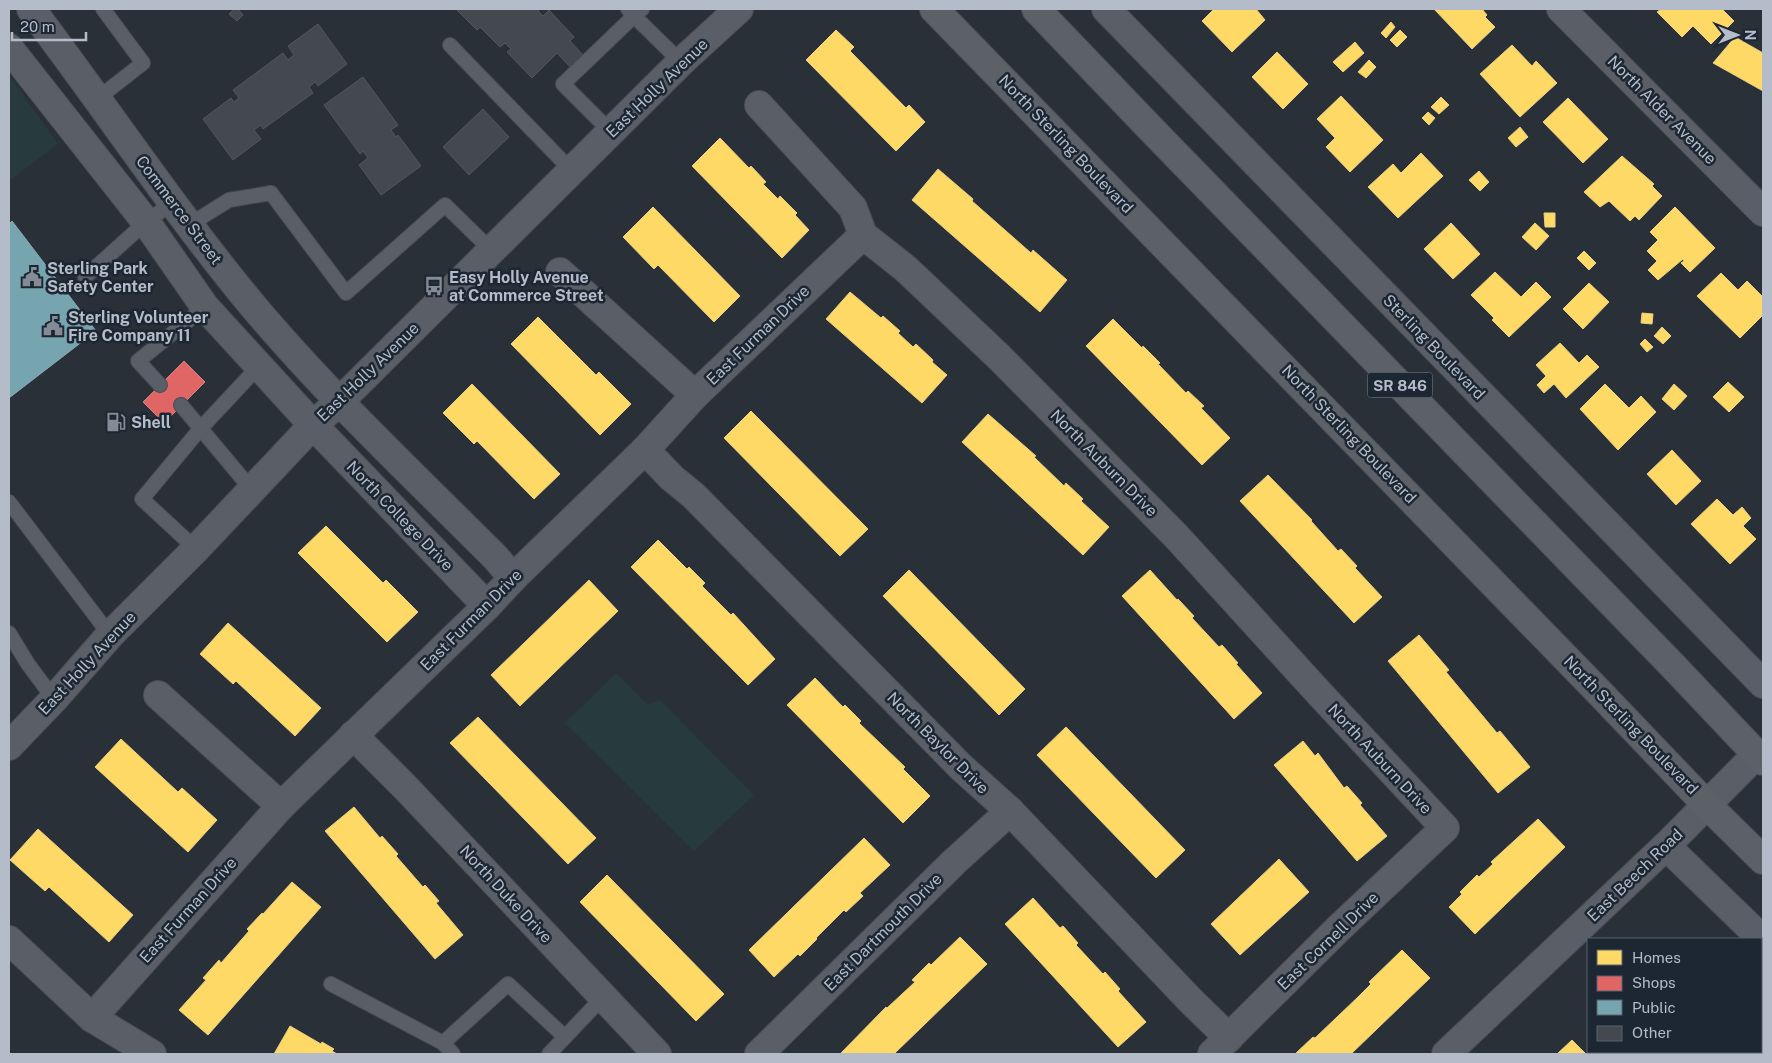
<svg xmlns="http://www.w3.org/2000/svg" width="1772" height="1063" viewBox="0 0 1772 1063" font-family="'Public Sans',sans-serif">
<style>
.green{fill:#273a3e}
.homes{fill:#ffd966;stroke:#e8d084}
.shops{fill:#e06666;stroke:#d38084}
.public{fill:#76a5af;stroke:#89acb7}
.building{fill:#444950;stroke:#52575f}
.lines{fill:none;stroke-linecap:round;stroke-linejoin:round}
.service-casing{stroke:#484c53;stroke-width:16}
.minor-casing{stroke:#484c53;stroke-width:30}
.tertiary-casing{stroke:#484c53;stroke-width:30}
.primary-casing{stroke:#484c55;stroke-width:30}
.service{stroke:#5a5e66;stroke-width:14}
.minor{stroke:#5a5e66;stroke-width:28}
.tertiary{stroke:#5a5e66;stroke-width:28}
.primary{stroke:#5c6168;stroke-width:28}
.labels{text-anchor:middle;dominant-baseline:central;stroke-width:5;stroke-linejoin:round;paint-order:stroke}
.shield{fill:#1d2633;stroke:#878f9c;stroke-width:1}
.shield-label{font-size:15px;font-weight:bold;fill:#b4bcc9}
.street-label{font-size:16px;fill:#b4bcc9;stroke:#1d2633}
.poi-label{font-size:16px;font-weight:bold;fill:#b4bcc9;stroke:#1d2633;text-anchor:start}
</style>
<rect width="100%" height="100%" fill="#2a3038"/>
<!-- green -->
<g class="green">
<polygon points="9,75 58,144 9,181"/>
<polygon points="616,673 648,705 660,700 754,795 694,851 565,723"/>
</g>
<!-- homes -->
<g class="homes">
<polygon points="1214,9 1256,9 1265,20 1232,52 1202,21"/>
<polygon points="1434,9 1482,9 1487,15 1485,17 1495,27 1472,49"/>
<polygon points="1661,9 1722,9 1734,21 1711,44 1693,26 1682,37 1657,12"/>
<polygon points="1391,22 1395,27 1386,38 1381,33"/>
<polygon points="836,30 854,47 850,51 906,108 909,105 925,122 896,151 806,60"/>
<polygon points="1400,30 1407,37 1397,47 1390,40"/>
<polygon points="1735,37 1763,53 1763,91 1713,63"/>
<polygon points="1355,42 1364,53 1343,72 1333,62"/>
<polygon points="1512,45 1532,66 1536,61 1557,83 1520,117 1480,74"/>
<polygon points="1277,52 1308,84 1283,109 1252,77"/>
<polygon points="1369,60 1376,67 1366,78 1358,72"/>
<polygon points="1341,96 1383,140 1350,172 1326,147 1335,138 1317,119"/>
<polygon points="1441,97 1449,105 1439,114 1431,107"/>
<polygon points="1568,98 1608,139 1583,163 1543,122"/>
<polygon points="1428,112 1435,118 1429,125 1422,118"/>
<polygon points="1520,127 1528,137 1516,147 1508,138"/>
<polygon points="720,138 749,168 751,166 766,182 763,184 778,199 780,196 797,213 795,215 809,230 782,258 692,166"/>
<polygon points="1421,153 1443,176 1398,218 1368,187 1393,164 1401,173"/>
<polygon points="1622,156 1654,184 1652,186 1662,196 1639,220 1635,216 1630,221 1609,201 1600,207 1584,192"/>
<polygon points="938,169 973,199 972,201 1031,253 1033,250 1067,280 1040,312 912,200"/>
<polygon points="1479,171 1489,182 1480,191 1469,180"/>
<polygon points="653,207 740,296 714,322 658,265 654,269 623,237"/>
<polygon points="1675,207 1715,248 1690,272 1681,263 1684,261 1683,259 1658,280 1648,270 1657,261 1647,251 1658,240 1650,232"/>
<polygon points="1544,213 1555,213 1555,227 1545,227"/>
<polygon points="1451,223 1480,254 1453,279 1424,249"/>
<polygon points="1535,223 1549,236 1536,250 1522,237"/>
<polygon points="1584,251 1596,263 1589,270 1577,258"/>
<polygon points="1495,272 1521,297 1536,282 1551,297 1509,337 1492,320 1494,318 1471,295"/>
<polygon points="1721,273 1738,290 1747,281 1763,297 1763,315 1740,338 1697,296"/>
<polygon points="1589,283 1609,302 1583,329 1563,309"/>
<polygon points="850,292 881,318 883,316 900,331 898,333 913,347 916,344 933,360 932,362 947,375 922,403 826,319"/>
<polygon points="1642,313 1653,314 1652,324 1641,323"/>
<polygon points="538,317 596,375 599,372 631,404 600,435 511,344"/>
<polygon points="1113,319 1142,348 1143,346 1160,363 1158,364 1186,393 1188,391 1204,406 1201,408 1230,438 1202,465 1086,346"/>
<polygon points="1662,327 1671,336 1663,344 1654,336"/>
<polygon points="1645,339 1653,347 1647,352 1640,344"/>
<polygon points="1560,343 1579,363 1587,355 1599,367 1566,398 1554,384 1544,393 1537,385 1546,376 1536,365"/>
<polygon points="1728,382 1744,397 1729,412 1713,397"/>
<polygon points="472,384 560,474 534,499 477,441 474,444 443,413"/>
<polygon points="1605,384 1629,408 1641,396 1656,412 1618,450 1580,409"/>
<polygon points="1674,384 1687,396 1674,410 1662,399"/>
<polygon points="751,411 868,529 840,556 724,438"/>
<polygon points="988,414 1036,456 1034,457 1064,486 1066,483 1083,499 1081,501 1109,527 1083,555 962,442"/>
<polygon points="1672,450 1701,481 1676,505 1647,474"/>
<polygon points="1268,475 1312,520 1311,521 1338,551 1341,549 1357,566 1355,568 1382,597 1354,623 1240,501"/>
<polygon points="1717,499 1733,515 1742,507 1751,518 1743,526 1756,539 1730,564 1691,524"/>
<polygon points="326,526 383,583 386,580 418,612 387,642 298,553"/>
<polygon points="658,540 687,569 689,567 705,583 702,586 731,615 733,613 775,659 748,685 631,567"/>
<polygon points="909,570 1025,689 999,715 883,596"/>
<polygon points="1150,570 1177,600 1178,599 1194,616 1192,618 1219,647 1222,645 1238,663 1236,664 1262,693 1234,719 1122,596"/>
<polygon points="589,580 618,611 520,706 491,675"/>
<polygon points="228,623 321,708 295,736 236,681 233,684 200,654"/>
<polygon points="1419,635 1449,670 1446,672 1497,733 1500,731 1530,767 1498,793 1388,661"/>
<polygon points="815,678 843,707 845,705 861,721 859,723 905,767 903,769 930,796 903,823 787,705"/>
<polygon points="478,717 596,838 568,864 450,743"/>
<polygon points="1066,727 1185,850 1156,878 1037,755"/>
<polygon points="121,739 178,792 182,788 217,820 188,852 95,767"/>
<polygon points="1303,741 1315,756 1318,753 1344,788 1347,786 1362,803 1360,805 1387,836 1357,861 1274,765"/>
<polygon points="354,807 380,838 382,836 398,854 396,856 423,887 425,885 439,901 436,903 463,935 435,959 325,831"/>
<polygon points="1538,819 1565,847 1475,934 1449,907 1462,894 1460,892 1477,875 1479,877 1493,864 1491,862"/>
<polygon points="38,829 133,915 109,942 49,887 45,891 10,860"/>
<polygon points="864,838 890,865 860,893 863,896 846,912 844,910 816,938 817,939 800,956 798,954 774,977 749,950"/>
<polygon points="1279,859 1309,892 1240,955 1211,924"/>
<polygon points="607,875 724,994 696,1021 580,902"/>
<polygon points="292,882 321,907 208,1035 179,1010 206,980 203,978 219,960 221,963 249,931 247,929 262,913 263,914"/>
<polygon points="1033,898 1060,928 1063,926 1078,943 1076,945 1103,974 1105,972 1120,989 1118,991 1146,1022 1118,1047 1005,924"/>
<polygon points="960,937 987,964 894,1054 843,1054 841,1053 886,1007 887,1008 915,982 912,980 929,963 931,965"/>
<polygon points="1402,950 1430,978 1351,1054 1295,1054 1313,1037 1315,1038 1358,997 1371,984 1369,982"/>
<polygon points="1761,1015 1763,1017 1763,1054 1750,1054 1748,1052 1761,1052"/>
<polygon points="290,1026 321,1044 322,1042 334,1049 332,1051 337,1054 274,1054"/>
<polygon points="1572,1040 1586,1054 1557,1054"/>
</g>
<!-- shops -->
<polygon class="shops" points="184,361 205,382 164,423 143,402"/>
<!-- public -->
<polygon class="public" points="12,221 96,331 9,398 9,224"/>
<!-- building -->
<g class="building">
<polygon points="234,9 238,9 243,15 237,21 229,14"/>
<polygon points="458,9 540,9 538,11 543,16 549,10 574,37 570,41 583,55 570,67 557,53 532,78 507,52 511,49 505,43 500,47 480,27 477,30 457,10"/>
<polygon points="318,24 347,64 318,86 315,82 309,87 313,93 263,129 261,125 254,130 261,139 233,160 203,119 231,98 234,102 239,98 233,90 283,53 288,60 294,55 288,46"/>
<polygon points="363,77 398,125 391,130 396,137 398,135 421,166 381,195 359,165 368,158 363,151 360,154 324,105"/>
<polygon points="483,109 509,137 469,175 443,147"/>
</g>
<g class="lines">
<defs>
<g id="service">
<polyline points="642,9 634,16 681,62"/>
<polyline points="450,45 572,171"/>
<polyline points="97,99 143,63 103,9"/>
<polyline points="611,132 563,84 634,16 628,9"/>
<polyline points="189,225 229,200 271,193 346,293 445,205 492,251"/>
<polyline points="85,277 146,222 172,203"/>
<polyline points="160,385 138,361 205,307"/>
<polyline points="181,405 252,490"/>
<polyline points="9,502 110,635"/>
<polyline points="196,549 142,499 201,428 259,366"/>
<polyline points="9,633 28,664 54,699"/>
<polyline points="331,984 443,1043"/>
<polyline points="453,1054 443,1043 508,984 565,1037"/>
<polyline points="549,1054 603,997"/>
</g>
<g id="minor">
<path d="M31 9C106 108 174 211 253 306 328 395 413 475 495 557L513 578"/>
<polyline points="1106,9 1763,684"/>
<polyline points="1561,9 1763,212"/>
<polyline points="9,48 146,222 205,307 313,425 487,606"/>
<polyline points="759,105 853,208 863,235 905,268 999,357 1176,536 1319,693 1445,828 1339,928 1212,1054"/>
<polyline points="560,272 695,395"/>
<polyline points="645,450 672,478 694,496 961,767 1010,811 1191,1001 1229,1038"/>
<polyline points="158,695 281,806"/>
<polyline points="353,735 405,787 657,1054"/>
<polyline points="1666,846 1763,940"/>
<polyline points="9,940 92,1018 152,1054"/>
<polyline points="92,1018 281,806 487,606 513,578 645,450 695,395 863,235"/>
<polyline points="759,1054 954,862 1010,811"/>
</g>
<g id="tertiary">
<polyline points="9,746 54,699 110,635 196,549 313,425 339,402 681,62 739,9"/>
<polyline points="1446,1054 1666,846 1756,755"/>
</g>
<g id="primary">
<polyline points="934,9 1595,688 1706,804 1763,860"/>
<polyline points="1036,9 1150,128 1673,666 1763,761"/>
</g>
</defs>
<!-- service casing -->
<use href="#service" class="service-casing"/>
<!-- minor casing -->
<use href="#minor" class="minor-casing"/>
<!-- tertiary casing -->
<use href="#tertiary" class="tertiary-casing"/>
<!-- primary casing -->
<use href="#primary" class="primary-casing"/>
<!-- service -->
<use href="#service" class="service"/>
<!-- minor -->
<use href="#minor" class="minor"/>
<!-- tertiary -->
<use href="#tertiary" class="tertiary"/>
<!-- primary -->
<use href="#primary" class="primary"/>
</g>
<!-- icons -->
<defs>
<symbol id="civic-bare" viewBox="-9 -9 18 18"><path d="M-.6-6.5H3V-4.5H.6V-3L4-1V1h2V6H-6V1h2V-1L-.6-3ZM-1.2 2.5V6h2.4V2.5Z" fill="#848b96" stroke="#1d2633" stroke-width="2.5" paint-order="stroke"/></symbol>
<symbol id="bus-bare" viewBox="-9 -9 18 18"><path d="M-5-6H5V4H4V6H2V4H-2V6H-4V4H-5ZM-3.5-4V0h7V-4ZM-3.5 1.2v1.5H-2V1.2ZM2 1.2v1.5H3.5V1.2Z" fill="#848b96" stroke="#1d2633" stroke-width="2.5" paint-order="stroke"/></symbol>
<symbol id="fuel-bare" viewBox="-9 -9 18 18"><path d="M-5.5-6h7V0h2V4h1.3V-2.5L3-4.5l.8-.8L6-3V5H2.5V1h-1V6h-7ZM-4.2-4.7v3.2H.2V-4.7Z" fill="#848b96" stroke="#1d2633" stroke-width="2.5" paint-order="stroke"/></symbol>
</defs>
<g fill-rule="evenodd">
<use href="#civic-bare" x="18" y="263" width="28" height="28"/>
<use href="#bus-bare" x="420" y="272" width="28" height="28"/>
<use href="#civic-bare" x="39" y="312" width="28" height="28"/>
<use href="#fuel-bare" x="102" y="408" width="28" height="28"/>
</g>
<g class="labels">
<!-- shield labels -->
<rect class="shield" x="1367.5" y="372.5" width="65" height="25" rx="4"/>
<g class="shield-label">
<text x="1400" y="385">SR 846</text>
</g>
<!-- street labels -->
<g class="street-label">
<text transform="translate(657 88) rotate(-44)">East Holly Avenue</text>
<text transform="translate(1662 110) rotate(45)">North Alder Avenue</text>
<text transform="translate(1066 144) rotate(46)">North Sterling Boulevard</text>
<text transform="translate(179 210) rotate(53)">Commerce Street</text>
<text transform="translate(758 335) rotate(-44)">East Furman Drive</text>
<text transform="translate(1434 347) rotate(46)">Sterling Boulevard</text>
<text transform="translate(368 372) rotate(-44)">East Holly Avenue</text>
<text transform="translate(1349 434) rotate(46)">North Sterling Boulevard</text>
<text transform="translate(1104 463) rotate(45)">North Auburn Drive</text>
<text transform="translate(400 516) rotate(46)">North College Drive</text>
<text transform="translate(471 620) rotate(-45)">East Furman Drive</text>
<text transform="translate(87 663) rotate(-47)">East Holly Avenue</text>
<text transform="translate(1631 725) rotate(46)">North Sterling Boulevard</text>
<text transform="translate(938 743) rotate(45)">North Baylor Drive</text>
<text transform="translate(1380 759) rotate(47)">North Auburn Drive</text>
<text transform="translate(1635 875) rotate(-44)">East Beech Road</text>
<text transform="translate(506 894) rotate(47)">North Duke Drive</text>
<text transform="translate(188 910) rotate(-48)">East Furman Drive</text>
<text transform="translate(883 932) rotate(-45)">East Dartmouth Drive</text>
<text transform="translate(1328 941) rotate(-44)">East Cornell Drive</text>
</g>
<!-- poi labels -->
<g class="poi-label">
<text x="47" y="268">Sterling Park<tspan x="47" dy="18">Safety Center</tspan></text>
<text x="449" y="277">Easy Holly Avenue<tspan x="449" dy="18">at Commerce Street</tspan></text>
<text x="68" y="317">Sterling Volunteer<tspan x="68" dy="18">Fire Company 11</tspan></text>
<text x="131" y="422">Shell</text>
</g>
</g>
<!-- border -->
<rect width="1772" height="1063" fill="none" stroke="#b4bcc9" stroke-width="20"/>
<!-- legend -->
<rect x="1587" y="938" width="175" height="115" fill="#1d2633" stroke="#59626f"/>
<rect x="1597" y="950" width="25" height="15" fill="#ffd966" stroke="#59626f"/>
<text x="1632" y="963" font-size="15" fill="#b4bcc9">Homes</text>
<rect x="1597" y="976" width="25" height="15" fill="#e06666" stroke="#59626f"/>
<text x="1632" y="988" font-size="15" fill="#b4bcc9">Shops</text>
<rect x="1597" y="1000" width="25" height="15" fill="#76a5af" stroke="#59626f"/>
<text x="1632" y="1013" font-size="15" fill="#b4bcc9">Public</text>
<rect x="1597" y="1026" width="25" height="15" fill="#444950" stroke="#59626f"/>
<text x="1632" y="1038" font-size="15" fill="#b4bcc9">Other</text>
<!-- north arrow -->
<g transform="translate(1737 35) rotate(90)" stroke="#1d2633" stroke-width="4" paint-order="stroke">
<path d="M0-4L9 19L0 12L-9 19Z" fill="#b4bcc9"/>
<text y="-8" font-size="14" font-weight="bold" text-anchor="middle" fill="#b4bcc9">N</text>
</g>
<!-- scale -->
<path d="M12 32v8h74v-8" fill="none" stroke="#b4bcc9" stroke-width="2.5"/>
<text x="20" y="32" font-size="15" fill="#b4bcc9" stroke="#1d2633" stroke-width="4" paint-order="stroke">20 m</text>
</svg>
